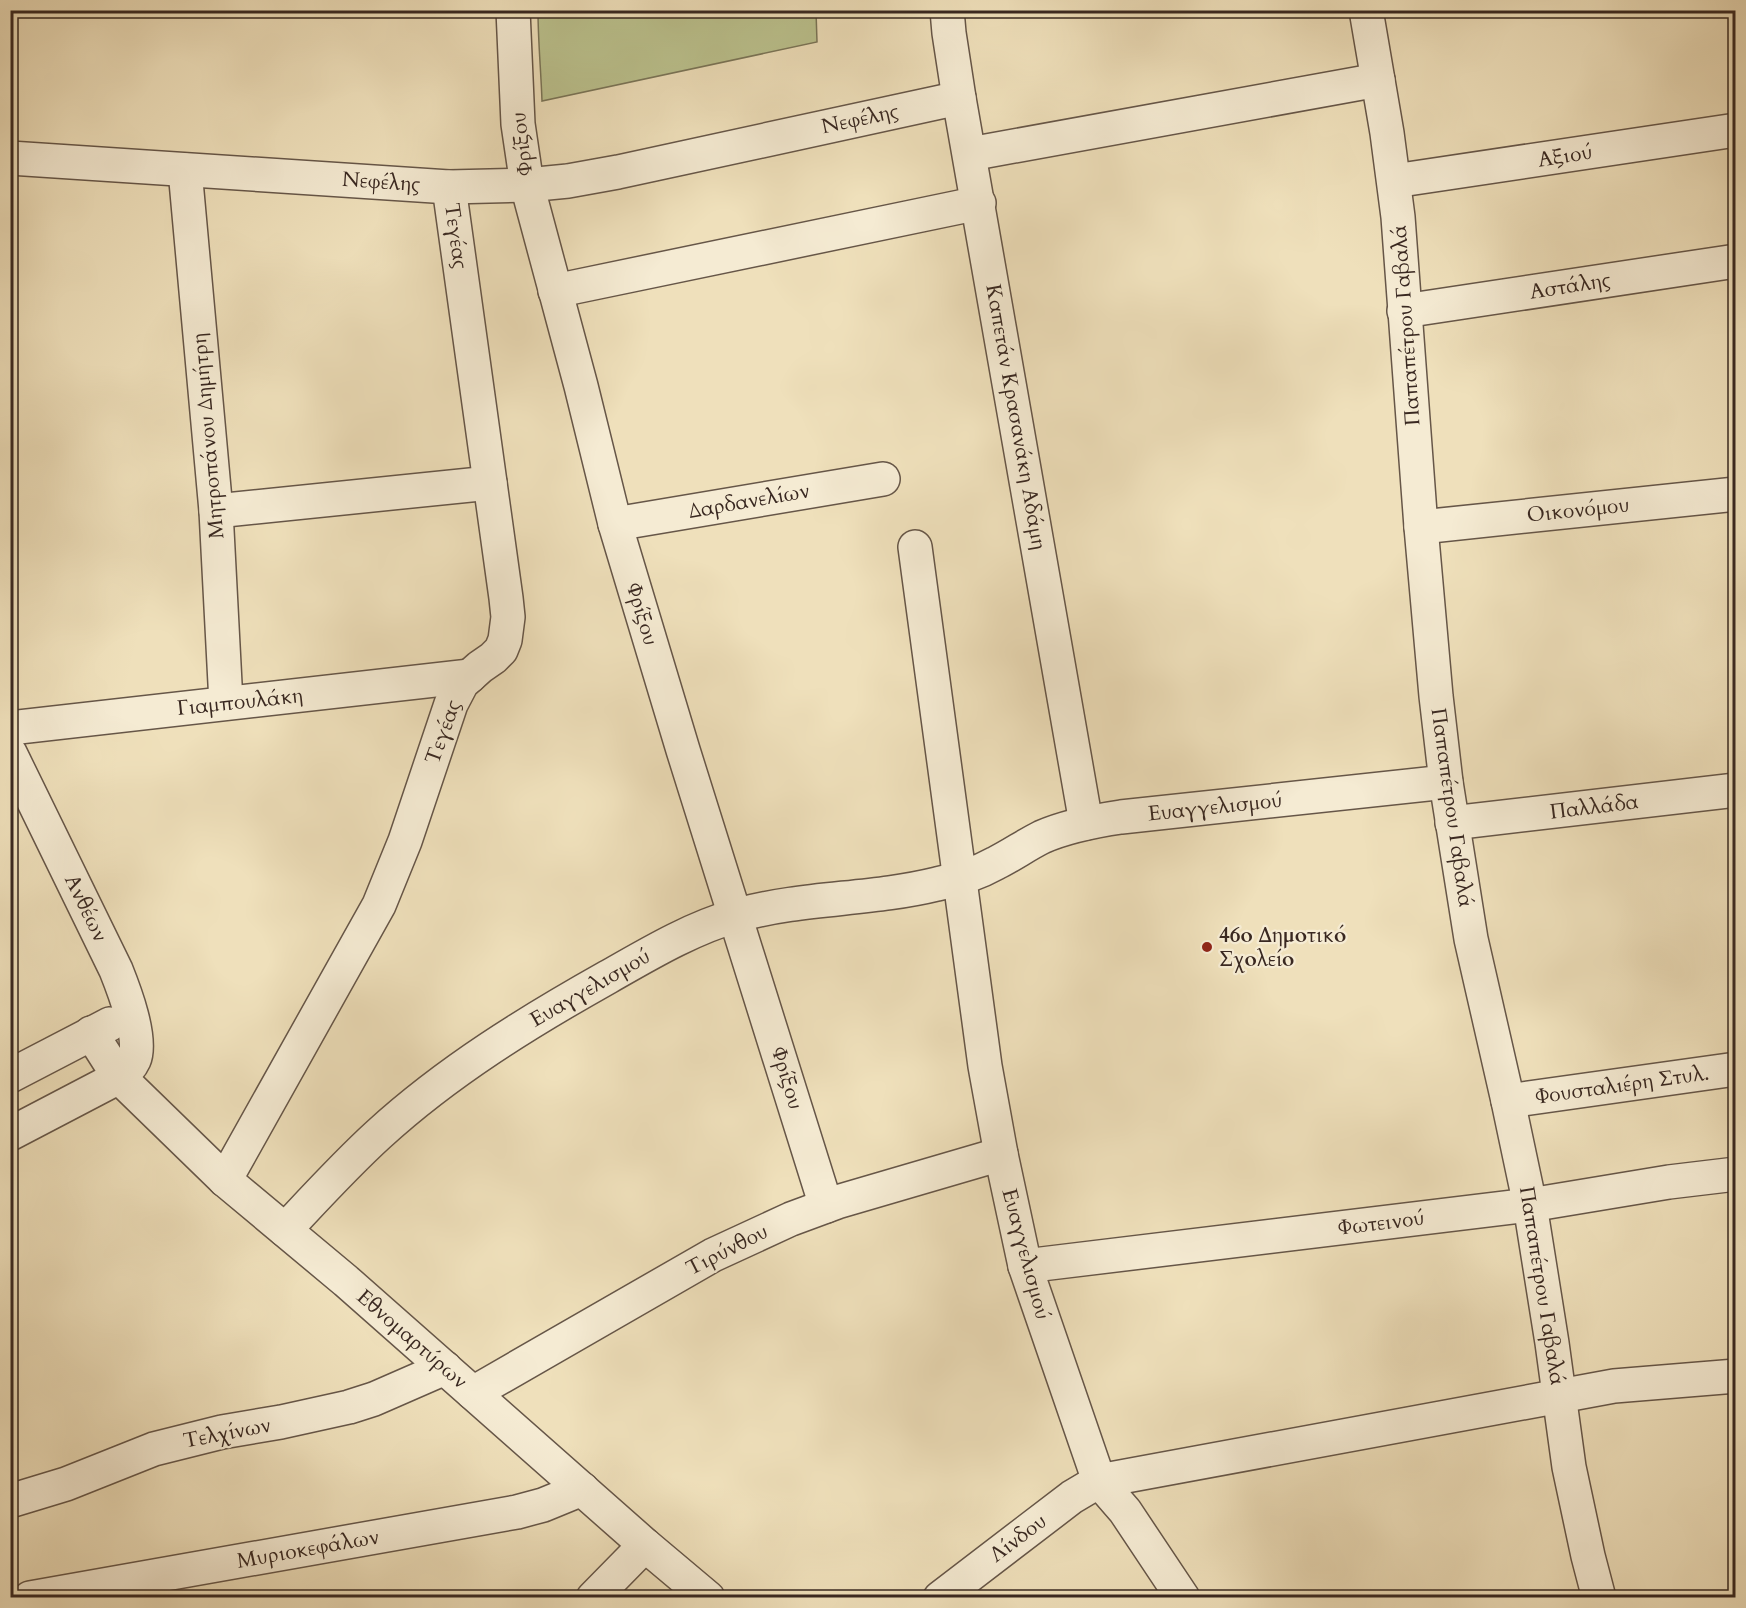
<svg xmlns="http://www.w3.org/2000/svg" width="1746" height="1608" viewBox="0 0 1746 1608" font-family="Cardo,serif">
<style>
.green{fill:#bbc28e;stroke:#7a7558;stroke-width:1.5}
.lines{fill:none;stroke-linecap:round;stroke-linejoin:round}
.minor-casing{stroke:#665648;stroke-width:36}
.minor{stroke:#f5ebd3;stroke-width:33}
.poi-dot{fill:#8f2418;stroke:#f5ebd3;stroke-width:2}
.labels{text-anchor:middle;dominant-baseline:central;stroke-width:4.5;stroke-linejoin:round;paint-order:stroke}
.street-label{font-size:21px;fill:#392821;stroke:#f5ebd3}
.poi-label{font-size:21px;font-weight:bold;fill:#392821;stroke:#f5ebd3;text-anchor:start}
</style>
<rect width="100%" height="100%" fill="#efe0bb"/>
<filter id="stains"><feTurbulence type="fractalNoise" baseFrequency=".00333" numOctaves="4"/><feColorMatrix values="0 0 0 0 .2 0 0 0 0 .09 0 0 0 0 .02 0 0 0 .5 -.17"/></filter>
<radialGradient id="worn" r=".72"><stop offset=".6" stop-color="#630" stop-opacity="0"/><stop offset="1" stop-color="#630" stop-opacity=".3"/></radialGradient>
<!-- green -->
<path class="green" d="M538 11H816L817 42 542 101C541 71 538 41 538 11Z"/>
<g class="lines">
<defs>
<g id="minor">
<polyline points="513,10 518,124 527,185 581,386 615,524 683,750 826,1206"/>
<polyline points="947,10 949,33 959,98 1086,823"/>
<polyline points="1366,10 1387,133 1398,217 1421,527 1436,696 1446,782 1471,939 1508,1101 1530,1205 1552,1343 1569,1467 1588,1556 1599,1598"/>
<polyline points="970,154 1378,80"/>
<polyline points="10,158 449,187 527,185 568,181 618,172 959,98"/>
<polyline points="185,170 216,511 226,703"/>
<polyline points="1394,181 1736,130"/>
<polyline points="555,291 979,203"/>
<polyline points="1404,311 1736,261"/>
<polyline points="216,511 490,483"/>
<polyline points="615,524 883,479"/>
<polyline points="1421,527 1736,494"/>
<polyline points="915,547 985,1066 1001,1154 1025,1266 1099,1481 1125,1511 1183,1598"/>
<polyline points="10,728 470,676"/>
<path d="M10 753 116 970C124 990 143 1039 134 1060 131 1067 125 1072 119 1077L10 1134"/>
<polyline points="1452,823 1736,790"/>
<polyline points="91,1033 119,1077 225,1180 346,1281 645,1545 708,1598"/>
<polyline points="10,1076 110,1024"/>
<polyline points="1508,1101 1736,1069"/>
<polyline points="225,1180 379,905 405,841 451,704 462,683 480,667 493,658 501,650 505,640 508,617 506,598 449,187"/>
<path d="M285 1230C316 1197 346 1164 379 1134 448 1071 528 1022 608 977 650 953 692 928 738 915 803 897 872 900 937 884 957 880 978 873 996 863 1012 855 1026 845 1042 837 1067 826 1094 821 1121 817L1446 782"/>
<polyline points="1025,1266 1530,1205 1669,1182 1736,1174"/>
<polyline points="473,1393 713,1255 791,1219 837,1202 1001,1154"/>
<polyline points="10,1501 66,1484 154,1449 222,1432 281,1422 349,1407 374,1399 445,1368"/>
<polyline points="30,1598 517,1512 543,1505 582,1489"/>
<polyline points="593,1598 645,1545"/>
<polyline points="940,1598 1072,1497 1099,1481 1614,1386 1736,1376"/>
</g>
</defs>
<!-- minor casing -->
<use href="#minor" class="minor-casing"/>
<!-- minor -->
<use href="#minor" class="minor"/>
</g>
<!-- markers -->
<circle class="poi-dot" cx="1207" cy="947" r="6"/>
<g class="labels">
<!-- street labels -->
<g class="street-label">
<text transform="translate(860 119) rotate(-12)">Νεφέλης</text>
<text transform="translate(522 144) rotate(-97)">Φρίξου</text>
<text transform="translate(1565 156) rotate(-9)">Αξιού</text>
<text transform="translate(381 182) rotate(4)">Νεφέλης</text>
<text transform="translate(456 236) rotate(82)">Τεγέας</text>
<text transform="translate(1570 286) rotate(-9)">Αστάλης</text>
<text transform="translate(1406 325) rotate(-94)">Παπαπέτρου Γαβαλά</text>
<text transform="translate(1016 417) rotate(80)">Καπετάν Κρασανάκη Αδάμη</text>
<text transform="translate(208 436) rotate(-95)">Μητροπάνου Δημήτρη</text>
<text transform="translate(749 501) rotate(-10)">Δαρδανελίων</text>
<text transform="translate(1578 510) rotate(-6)">Οικονόμου</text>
<text transform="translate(642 614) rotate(73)">Φρίξου</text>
<text transform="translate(240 702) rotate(-6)">Γιαμπουλάκη</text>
<text transform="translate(443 732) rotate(-70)">Τεγέας</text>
<text transform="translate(1215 807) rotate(-6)">Ευαγγελισμού</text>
<text transform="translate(1594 807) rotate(-7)">Παλλάδα</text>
<text transform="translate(1452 808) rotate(82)">Παπαπέτρου Γαβαλά</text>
<text transform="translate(86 908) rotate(64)">Ανθέων</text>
<text transform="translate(590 988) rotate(-30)">Ευαγγελισμού</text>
<text transform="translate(787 1078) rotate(73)">Φρίξου</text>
<text transform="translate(1622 1085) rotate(-8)">Φουσταλιέρη Στυλ.</text>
<text transform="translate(1381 1223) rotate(-7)">Φωτεινού</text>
<text transform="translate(727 1250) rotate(-27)">Τιρύνθου</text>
<text transform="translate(1026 1254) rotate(75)">Ευαγγελισμού</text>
<text transform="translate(1542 1286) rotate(81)">Παπαπέτρου Γαβαλά</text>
<text transform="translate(412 1339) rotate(41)">Εθνομαρτύρων</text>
<text transform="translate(227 1433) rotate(-11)">Τελχίνων</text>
<text transform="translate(1018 1538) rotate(-37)">Λίνδου</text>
<text transform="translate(308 1549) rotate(-10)">Μυριοκεφάλων</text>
</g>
<!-- poi labels -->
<g class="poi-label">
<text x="1219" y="935">46ο Δημοτικό<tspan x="1219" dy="24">Σχολείο</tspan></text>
</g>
</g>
<!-- margin -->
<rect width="1746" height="1608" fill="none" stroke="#efe0bb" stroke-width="36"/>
<rect x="12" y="12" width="1722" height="1584" fill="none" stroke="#392821" stroke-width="3"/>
<rect x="18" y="18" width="1710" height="1572" fill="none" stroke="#392821" stroke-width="1.5"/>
<rect width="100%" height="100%" filter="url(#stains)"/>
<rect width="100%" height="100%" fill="url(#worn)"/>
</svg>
